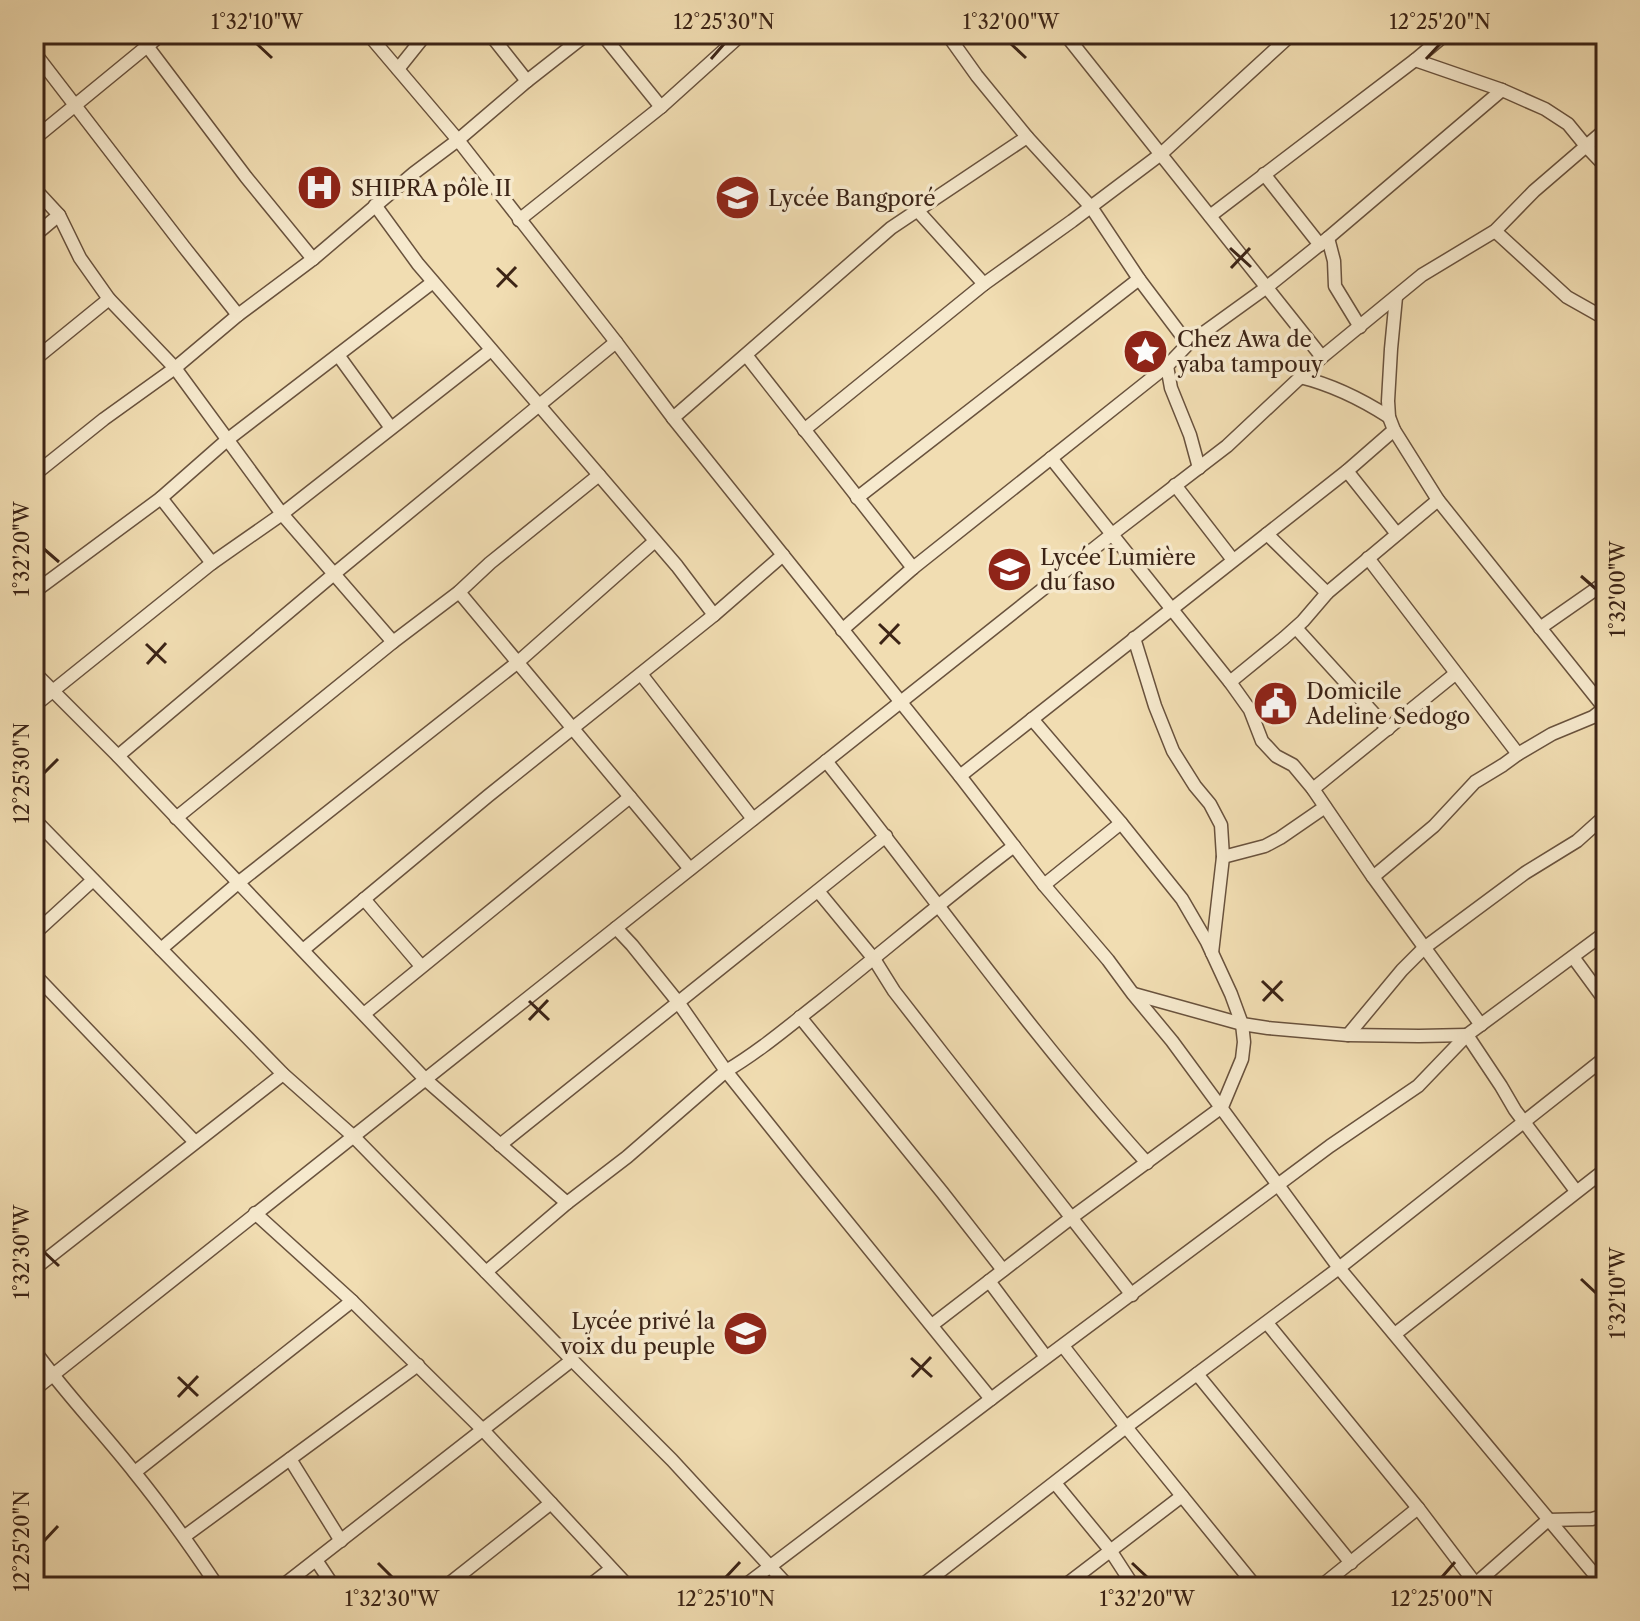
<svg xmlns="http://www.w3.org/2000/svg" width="1640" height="1621" viewBox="0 0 1640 1621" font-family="'Libre Caslon Text',serif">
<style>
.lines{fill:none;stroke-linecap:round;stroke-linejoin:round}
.street-casing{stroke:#69523d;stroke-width:15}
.street{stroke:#f6e9cd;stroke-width:12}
.ticks{fill:none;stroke:#3c2416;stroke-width:3}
.labels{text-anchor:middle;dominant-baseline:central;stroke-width:7;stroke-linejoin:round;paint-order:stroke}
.poi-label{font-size:22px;fill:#3c2416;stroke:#f6e9cd;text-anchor:start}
.neatline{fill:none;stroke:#3c2416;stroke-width:3}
.ticks-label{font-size:20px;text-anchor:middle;fill:#3c2416}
</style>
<rect width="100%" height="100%" fill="#f1ddb2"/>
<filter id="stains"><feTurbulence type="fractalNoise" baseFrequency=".0025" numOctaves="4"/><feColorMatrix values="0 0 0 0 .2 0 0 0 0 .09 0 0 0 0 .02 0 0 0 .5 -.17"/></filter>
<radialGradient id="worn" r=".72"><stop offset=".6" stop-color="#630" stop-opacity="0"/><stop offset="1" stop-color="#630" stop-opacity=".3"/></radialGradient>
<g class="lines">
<defs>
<g id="street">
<polyline points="138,34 246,177 313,259"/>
<polyline points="368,34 458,140 616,342 673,418 960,776 1044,885 1108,960 1133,994 1172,1041 1339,1268 1605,1587"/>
<polyline points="490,34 527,81"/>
<polyline points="602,34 661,107"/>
<polyline points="947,34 977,76 1027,137 1091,207 1139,279 1188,344"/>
<polyline points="1065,34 1322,357"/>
<polyline points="34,52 184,247 238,315"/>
<polyline points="1415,60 1502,90 1545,109 1568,124 1586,146 1606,167"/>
<polyline points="398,69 426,34"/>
<polyline points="34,139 162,34"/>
<polyline points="1264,174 1320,245"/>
<polyline points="34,188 59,215 80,258 109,299 175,368 282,514 393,642"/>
<polyline points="375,205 418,264 677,566 714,615"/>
<polyline points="917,210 984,284"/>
<polyline points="1210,216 1415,60 1446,34"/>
<polyline points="519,220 661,107 742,34"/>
<polyline points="1495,231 1567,297 1606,319"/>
<polyline points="34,236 59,215"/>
<polyline points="1328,238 1334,261 1335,286 1360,327"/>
<polyline points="1396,297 1391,349 1388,401 1389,417 1394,430 1438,500 1606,710"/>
<polyline points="338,355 391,428"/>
<polyline points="746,355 913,568"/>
<polyline points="34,360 109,299"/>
<polyline points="1167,366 1171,388 1190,435 1199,468"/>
<path d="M1300 377C1333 385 1361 399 1389 417"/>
<polyline points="673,418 891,228 1027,137"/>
<polyline points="804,430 984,284 1072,221 1161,154 1292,34"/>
<polyline points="1051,458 1230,682 1250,710 1262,741 1276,756 1293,765 1313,789 1373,877 1481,1025"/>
<polyline points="1347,471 1397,534"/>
<polyline points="34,475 104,419 175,368 238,315 313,259 414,173 458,140 527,81 587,34"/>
<polyline points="1175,485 1233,560"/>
<polyline points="161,498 227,440 433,282"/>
<polyline points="857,498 1139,279"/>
<polyline points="1267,534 1327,593"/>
<polyline points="1368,558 1518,754"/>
<polyline points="34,592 161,498 212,563"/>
<polyline points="459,592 690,869"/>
<polyline points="1296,628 1388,729"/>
<polyline points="1540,628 1606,582"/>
<polyline points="842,630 913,568 1167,366 1188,344 1267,287 1328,238 1502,90"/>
<polyline points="1134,638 1155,706 1173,751 1195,786 1210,804 1221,825 1223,857 1212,953"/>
<polyline points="34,672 118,756 425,1079 567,1203"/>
<polyline points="641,674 753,819"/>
<polyline points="1230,682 1284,638 1303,621 1327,593 1438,500"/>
<polyline points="34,706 212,563 282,514 491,350"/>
<polyline points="118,756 334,574 616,342"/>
<path d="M826 761C933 895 1032 1036 1147 1163"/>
<polyline points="960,776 1347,471 1394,430"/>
<polyline points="1313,789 1455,674"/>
<polyline points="176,818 393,642 459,592 490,563 599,475"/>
<polyline points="34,819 283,1074 353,1136 572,1360 672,1460 789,1587"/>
<polyline points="1223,857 1265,846 1280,838 1325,807"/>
<polyline points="1373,877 1434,826 1475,782 1503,765 1518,754 1552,734 1593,717 1606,707"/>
<polyline points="1044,885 1121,823"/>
<polyline points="818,891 874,959 894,991 943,1054 1132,1295"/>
<polyline points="364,899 421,966"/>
<polyline points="616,928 632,945 678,1002 726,1071 805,1170 991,1399"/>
<polyline points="34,934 93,880"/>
<polyline points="161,949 238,883 518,662 655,541"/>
<polyline points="303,950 488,796 714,615 783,555"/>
<polyline points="1573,957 1606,1002"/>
<polyline points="34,974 195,1142"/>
<polyline points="1134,994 1242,1024 1268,1028 1348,1035 1419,1036 1467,1035 1501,1086 1515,1110 1576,1191"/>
<polyline points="364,1014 630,797"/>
<polyline points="800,1017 942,1192 1003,1270"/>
<polyline points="1348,1035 1402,970 1424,948 1525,873 1577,841 1606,815"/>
<polyline points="500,1145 886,836"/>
<polyline points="255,1213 352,1301 483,1430 629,1587"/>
<polyline points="34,1269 283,1074"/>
<path d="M486 1272 567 1203 627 1157 726 1071C760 1051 790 1025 821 1001 885 950 948 896 1014 846"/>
<polyline points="989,1281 1046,1357"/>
<polyline points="1267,1323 1418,1508 1478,1587"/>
<polyline points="932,1325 1071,1218 1222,1107 1242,1059 1244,1042 1242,1024 1231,994 1207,942 1182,899 1121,823 1032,719"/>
<polyline points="1395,1334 1606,1169"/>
<polyline points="1063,1346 1126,1427 1256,1587"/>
<path d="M34 1350C65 1393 102 1431 135 1473 165 1510 192 1548 218 1587"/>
<polyline points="1197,1374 1351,1563"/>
<polyline points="34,1390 1111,535 1227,446 1322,357 1422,275 1495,231 1534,191 1606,129"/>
<polyline points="290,1459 341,1541"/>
<polyline points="135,1472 352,1301"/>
<polyline points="1055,1483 1110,1550 1134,1587"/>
<polyline points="185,1536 418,1365"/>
<polyline points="316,1560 334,1587"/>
<polyline points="281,1587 572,1360"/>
<polyline points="445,1587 551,1503"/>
<polyline points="588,1587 611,1569"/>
<polyline points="743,1587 1020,1377 1330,1146 1418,1086 1467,1035 1606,932"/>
<polyline points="920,1587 1126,1427 1339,1268 1606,1057"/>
<polyline points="1063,1587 1182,1496"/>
<polyline points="1320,1587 1418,1508"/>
<polyline points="1472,1587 1548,1520 1592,1519 1606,1515"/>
</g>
</defs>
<!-- street casing -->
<use href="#street" class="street-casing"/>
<!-- street -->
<use href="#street" class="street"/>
</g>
<!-- ticks -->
<path class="ticks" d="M257 44 272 58M1011 44 1026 58M711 59 724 44M1426 59 1440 44M1230 248 1251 267M497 268 517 287M1231 268 1250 248M497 287 516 267M44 549 59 562M1581 576 1596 589M879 624 900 644M146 644 166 663M880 644 899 624M147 664 166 643M44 773 58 759M1262 981 1283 1001M529 1001 549 1020M1263 1001 1282 981M529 1020 548 1000M44 1252 59 1266M1581 1279 1596 1293M911 1358 932 1377M178 1377 198 1396M912 1377 931 1357M178 1397 198 1376M44 1541 58 1526M378 1563 392 1577M1132 1563 1147 1577M726 1577 740 1562M1442 1577 1455 1562"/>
<!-- icons -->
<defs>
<symbol id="hospital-disc" viewBox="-11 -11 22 22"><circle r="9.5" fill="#8f2418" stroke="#f6e9cd"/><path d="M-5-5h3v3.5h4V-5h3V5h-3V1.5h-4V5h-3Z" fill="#fff"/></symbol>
<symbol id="school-disc" viewBox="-11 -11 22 22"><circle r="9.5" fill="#8f2418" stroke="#f6e9cd"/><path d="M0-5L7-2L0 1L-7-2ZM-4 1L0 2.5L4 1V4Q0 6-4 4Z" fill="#fff"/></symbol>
<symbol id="sight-disc" viewBox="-11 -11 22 22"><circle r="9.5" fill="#8f2418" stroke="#f6e9cd"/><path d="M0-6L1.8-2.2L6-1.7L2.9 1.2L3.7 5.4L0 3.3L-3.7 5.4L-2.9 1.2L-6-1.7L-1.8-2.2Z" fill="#fff"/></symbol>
<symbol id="civic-disc" viewBox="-11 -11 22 22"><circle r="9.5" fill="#8f2418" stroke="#f6e9cd"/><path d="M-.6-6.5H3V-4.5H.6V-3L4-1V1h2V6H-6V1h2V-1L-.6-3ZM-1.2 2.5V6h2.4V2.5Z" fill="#fff"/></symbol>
</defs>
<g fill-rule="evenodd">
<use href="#hospital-disc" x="294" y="162" width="51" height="51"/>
<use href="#school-disc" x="712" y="172" width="51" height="51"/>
<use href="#sight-disc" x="1120" y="326" width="51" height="51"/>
<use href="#school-disc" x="984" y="544" width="51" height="51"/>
<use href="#civic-disc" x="1250" y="678" width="51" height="51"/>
<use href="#school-disc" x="720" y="1308" width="51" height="51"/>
</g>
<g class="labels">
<!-- poi labels -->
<g class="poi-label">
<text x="351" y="188">SHIPRA pôle II</text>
<text x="768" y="198">Lycée Bangporé</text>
<text x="1177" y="339">Chez Awa de<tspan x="1177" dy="25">yaba tampouy</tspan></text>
<text x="1040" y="557">Lycée Lumière<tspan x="1040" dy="25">du faso</tspan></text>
<text x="1306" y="691">Domicile<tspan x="1306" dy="25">Adeline Sedogo</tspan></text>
<text x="715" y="1321" text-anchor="end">Lycée privé la<tspan x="715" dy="25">voix du peuple</tspan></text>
</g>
</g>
<!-- margin -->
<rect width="1640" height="1621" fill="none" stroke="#f1ddb2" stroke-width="88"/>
<rect x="44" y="44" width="1552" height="1533" class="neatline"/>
<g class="ticks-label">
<text x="257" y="29">1°32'10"W</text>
<text x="724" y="29">12°25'30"N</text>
<text x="1011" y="29">1°32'00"W</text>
<text x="1440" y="29">12°25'20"N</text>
<text transform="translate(22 549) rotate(-90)" y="7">1°32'20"W</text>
<text transform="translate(1618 589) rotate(-90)" y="7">1°32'00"W</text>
<text transform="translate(22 773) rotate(-90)" y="7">12°25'30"N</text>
<text transform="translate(22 1252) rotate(-90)" y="7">1°32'30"W</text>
<text transform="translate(1618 1293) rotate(-90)" y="7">1°32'10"W</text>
<text transform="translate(22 1541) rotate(-90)" y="7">12°25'20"N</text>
<text x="392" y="1606">1°32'30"W</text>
<text x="726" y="1606">12°25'10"N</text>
<text x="1147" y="1606">1°32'20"W</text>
<text x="1442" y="1606">12°25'00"N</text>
</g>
<rect width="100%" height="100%" filter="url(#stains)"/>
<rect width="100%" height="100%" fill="url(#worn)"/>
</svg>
